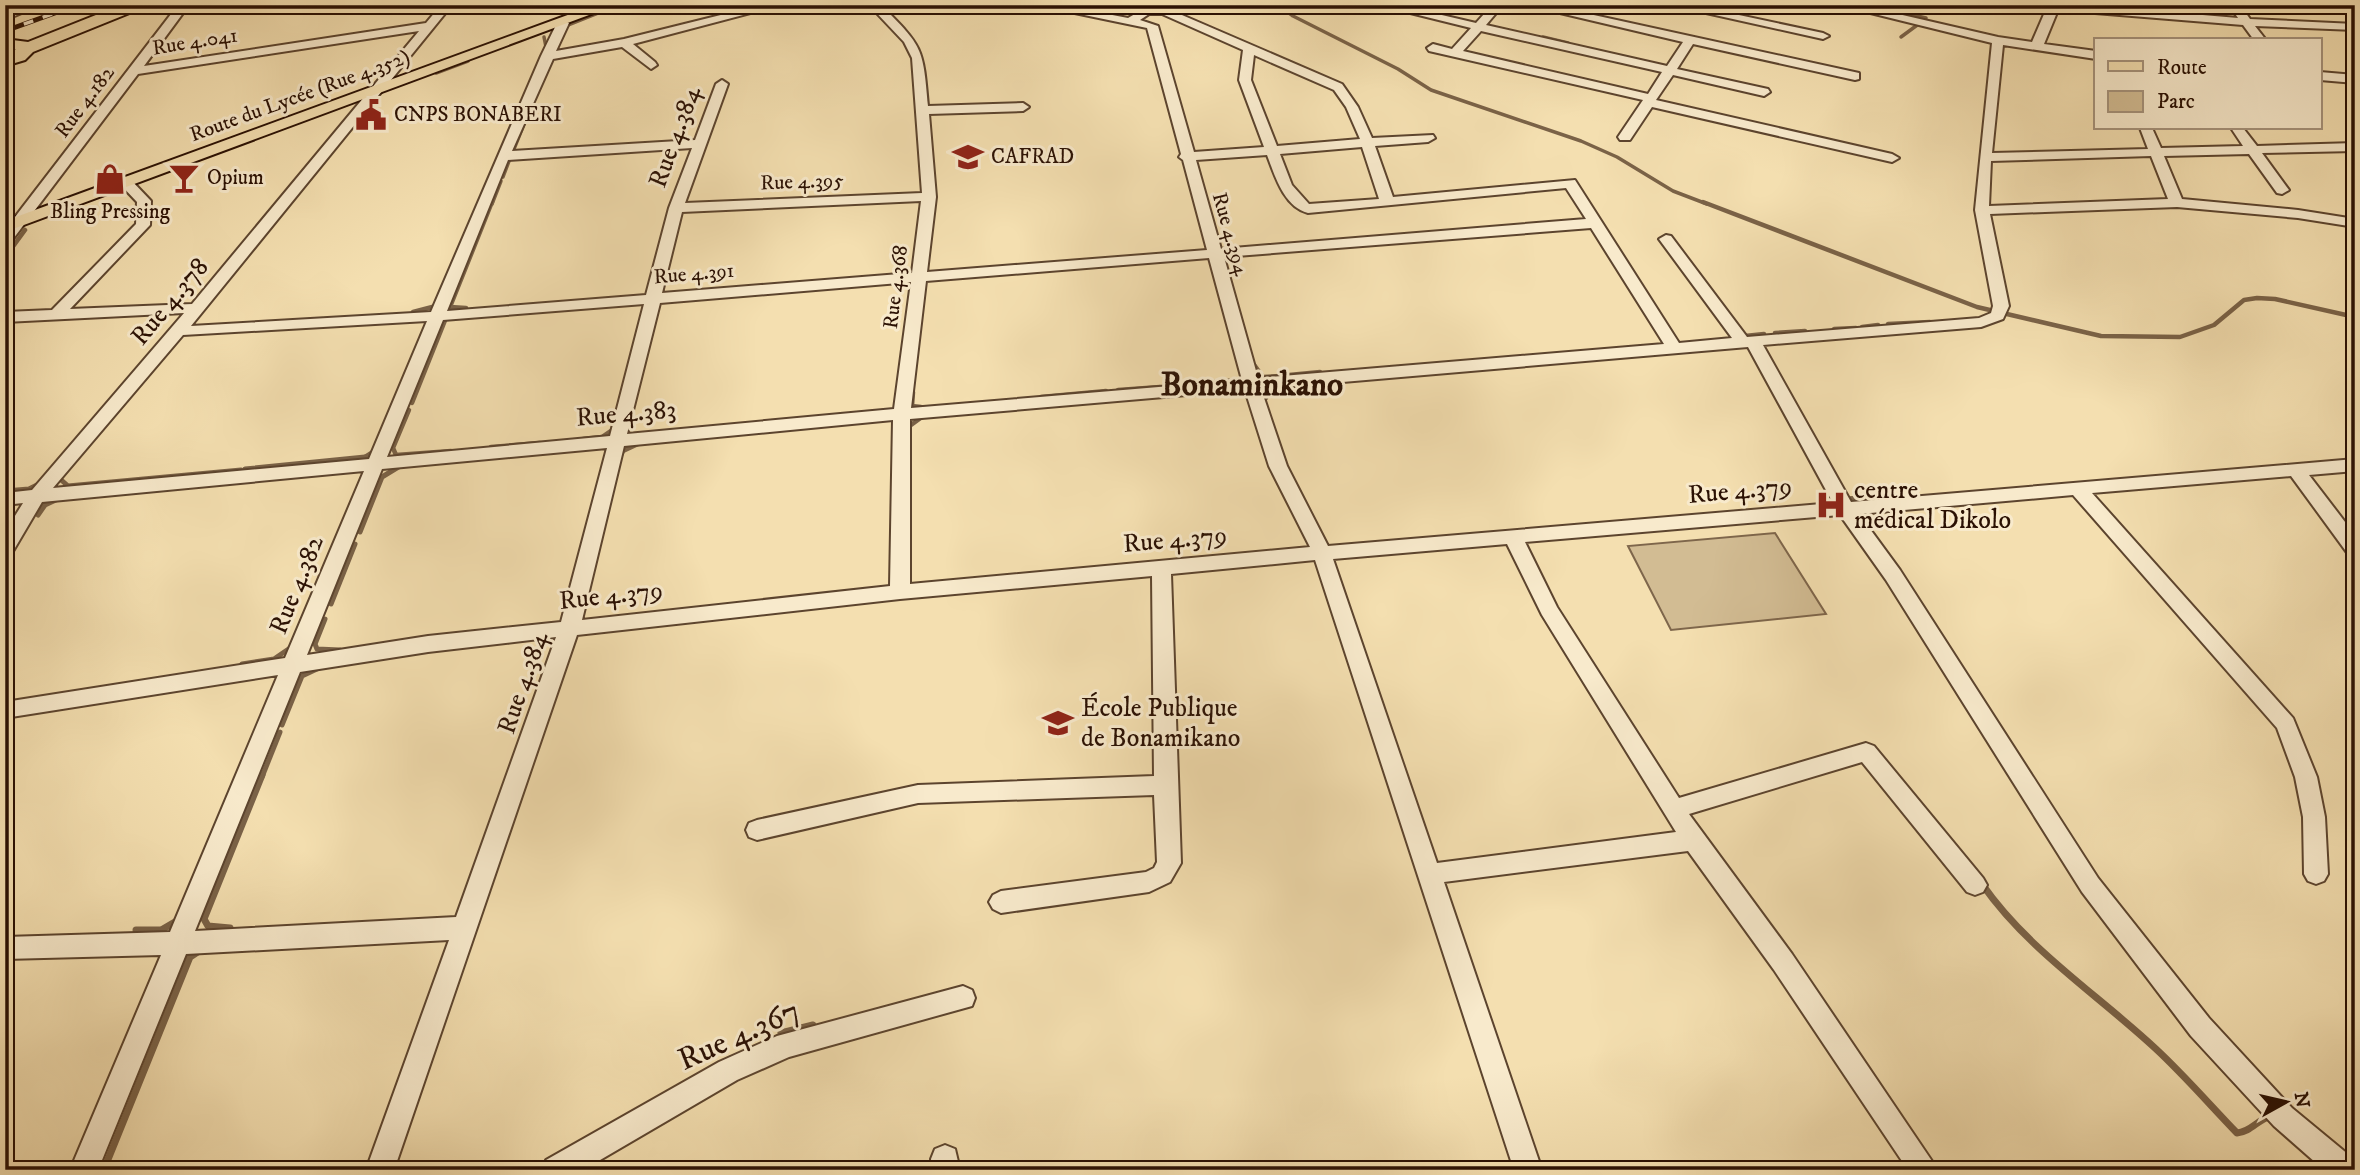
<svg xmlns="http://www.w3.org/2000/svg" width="2360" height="1175" viewBox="0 0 2360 1175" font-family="'IM FELL DW Pica',serif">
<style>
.green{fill:#d2bc93;stroke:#7e664b;stroke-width:2}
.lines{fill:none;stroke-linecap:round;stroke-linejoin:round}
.stream-far3{stroke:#7a6247;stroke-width:3.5}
.stream-far2{stroke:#7a6247;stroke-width:4.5}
.stream-far1{stroke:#7a6247;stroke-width:5}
.stream{stroke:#7a6247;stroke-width:7}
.minor-casing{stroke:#5c442e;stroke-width:4}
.major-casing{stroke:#2a1003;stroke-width:4}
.highway-casing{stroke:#2a1003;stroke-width:4}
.minor{fill:#f8eacc;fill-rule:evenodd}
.major{fill:#f4dfb0;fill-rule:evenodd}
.highway{fill:#f4dfb0;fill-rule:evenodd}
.rail-casing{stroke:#2a1003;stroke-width:5}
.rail{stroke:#f8eacc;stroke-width:3.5;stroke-dasharray:10;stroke-linecap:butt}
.labels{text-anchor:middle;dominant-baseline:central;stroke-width:6;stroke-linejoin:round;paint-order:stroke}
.far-street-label{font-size:21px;fill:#2a1003;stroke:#f8eacc}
.far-poi-label{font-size:21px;fill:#2a1003;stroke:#f8eacc;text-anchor:start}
.street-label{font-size:26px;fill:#2a1003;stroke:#f8eacc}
.poi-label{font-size:26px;fill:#2a1003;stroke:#f8eacc;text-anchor:start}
.near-street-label{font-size:32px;fill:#2a1003;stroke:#f8eacc}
.district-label{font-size:33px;font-weight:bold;fill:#2a1003;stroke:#f8eacc}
</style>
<rect width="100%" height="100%" fill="#f4dfb0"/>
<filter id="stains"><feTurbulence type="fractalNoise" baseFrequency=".00286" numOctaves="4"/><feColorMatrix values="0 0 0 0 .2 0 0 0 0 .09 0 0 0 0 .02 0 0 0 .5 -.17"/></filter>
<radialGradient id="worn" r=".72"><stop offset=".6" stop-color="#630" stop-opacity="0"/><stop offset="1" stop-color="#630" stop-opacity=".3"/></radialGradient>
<!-- green -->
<polygon class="green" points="1775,533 1826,614 1671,630 1628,546"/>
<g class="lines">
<!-- stream-far3 -->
<g class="stream-far3">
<polyline points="1279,5 1293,16 1398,69 1431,90 1581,141 1617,157 1673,191 1707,204"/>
<polyline points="1870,5 1926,18"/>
<polyline points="564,30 566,26 606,10"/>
<polyline points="544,37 546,47"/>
<polyline points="1543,37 1568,43"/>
<polyline points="1901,37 1920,23 1924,24"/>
<polyline points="144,66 164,40"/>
<polyline points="436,73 468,61"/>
<polyline points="512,154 524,124"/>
<polyline points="503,177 511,156"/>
<polyline points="492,204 501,181"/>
</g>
<!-- stream-far2 -->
<g class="stream-far2">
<polyline points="1703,202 1977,307 2101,336 2180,337 2214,325 2244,300 2257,298 2275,299 2355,317"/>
<polyline points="6,256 25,230"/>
<polyline points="466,308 450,307 492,202"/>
<polyline points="413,312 436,306"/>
<polyline points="1888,324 1930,322"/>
<polyline points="1862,327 1878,325"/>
<polyline points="1834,329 1856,328"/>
<polyline points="1775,333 1805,331"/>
<polyline points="1745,336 1764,334"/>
<polyline points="1255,366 1263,377 1281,376"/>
<polyline points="1289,375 1320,372"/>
<polyline points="1165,386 1237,380"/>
<polyline points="1118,390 1160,387"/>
<polyline points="913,392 912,406 921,407"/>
<polyline points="1041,397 1106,391"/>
<polyline points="1266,398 1265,392 1269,389"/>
<polyline points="412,403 446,318"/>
<polyline points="409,410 393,448 396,455 451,451"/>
<polyline points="911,425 922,417"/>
<polyline points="583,439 602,437 615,428"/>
<polyline points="491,447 540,443"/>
<polyline points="621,455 623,451 638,444"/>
<polyline points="362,459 376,450"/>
</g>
<!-- stream-far1 -->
<g class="stream-far1">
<polyline points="245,469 365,457"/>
<polyline points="62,474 59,478 68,486 241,470"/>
<polyline points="5,491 29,489 39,484"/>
<polyline points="1846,499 1885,496"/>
<polyline points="38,515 45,505 60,498"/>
<polyline points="360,532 382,477 400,466"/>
<polyline points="331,604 355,544"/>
<polyline points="325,619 315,644 317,649 340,650"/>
<polyline points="242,664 274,659 293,646"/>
<polyline points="282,725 302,676 319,668"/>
<polyline points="262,777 280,732"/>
</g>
<!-- stream -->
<g class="stream">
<path d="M1982 884C2028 950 2097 994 2156 1049 2184 1075 2210 1105 2237 1133 2251 1132 2258 1119 2271 1116"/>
<polyline points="230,928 208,926 204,919 262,775"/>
<polyline points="163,929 180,919"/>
<polyline points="136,930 162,930"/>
<polyline points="781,1033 813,1025"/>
<polyline points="107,1162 190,957 199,951"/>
</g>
<defs>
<g id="minor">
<polygon points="25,5 41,5 5,20 5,13"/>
<path d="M178 5H189L144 66 426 23 441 5H452L191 326 431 312 541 56 557 23 563 20 569 23 556 51 624 39 761 5H781L633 44 655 62 657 65 651 69 622 47 553 59 512 151 695 140 716 84 722 80 728 84 685 203 922 193 912 58 904 42 869 5H881C923 47 923 47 928 106L1023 103 1029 107 1023 111 929 114 936 197 927 272 1207 250 1183 160 1179 157 1181 154 1147 28 1036 5H1060L1128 18 1147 7 1168 9 1342 84 1358 107 1372 138 1433 135 1435 138 1428 142 1375 146 1393 197 1575 180 1679 343 1732 338 1659 239 1666 235 1671 236 1747 337 1979 318 1991 313 1993 306 1975 210 1992 43 1838 5H1859L1998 37 2032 42 2048 5H2085L2238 18 2229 5H2240L2250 19 2355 24V30L2255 26 2266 40H2254L2243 25 2058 10 2044 44 2096 51V59L2003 45 1992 153 2148 149 2140 128H2152L2161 148 2243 146 2231 128H2243L2257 146 2355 143V151L2262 153 2289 190 2282 194 2277 193 2249 154 2164 156 2182 199 2298 210 2355 219V227L2298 218 2177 207 1990 214 2009 306 2003 319 1981 327 1763 345 1851 502 2355 459V471L2309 475 2355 535V556L2348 554 2291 476 2092 493 2293 718 2317 777 2325 817 2328 874 2324 881 2316 884 2308 881 2304 874 2303 817 2295 777 2277 728 2073 495 1859 514 1900 570 2098 878 2209 1018 2292 1108 2355 1160V1170H2324L2274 1126 2191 1036 2082 892 1886 580 1840 515 1525 542 1557 607 1679 798 1866 743 1874 746 1983 878 1987 885 1983 892 1975 895 1967 892 1862 762 1689 814 1792 954 1938 1170H1908L1774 970 1688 851 1444 882 1542 1170H1514L1315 560 1171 574 1181 863 1170 882 1149 892 1001 913 993 909 989 902 993 895 1001 891 1146 872 1154 868 1157 862 1154 795 918 803 757 840 749 837 746 830 749 823 757 820 918 785 1154 776 1152 576 900 599 577 635 394 1170H366L449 940 186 954 98 1170H70L161 955 5 959V937L170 932 278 675 5 718V702L285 658 364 471 42 502 12 553 5 555V532L23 503 5 505V493L32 490 184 313 5 322V312L52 310 136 224 137 202 119 183 126 179 131 180 151 201 150 225 70 309 192 304 419 31 138 74 10 243 5 244V230ZM1149 14H1162L1243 50 1239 80 1264 147 1194 152 1158 26 1140 20ZM1254 55 1334 90 1346 107 1360 139 1277 146 1251 80ZM1362 147 1379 199 1309 204 1292 185 1280 154ZM692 148 669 208 646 295 447 311 508 160ZM1267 155C1275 176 1284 207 1308 213L1566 188 1586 219 1221 249 1196 160ZM2151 156 2168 199 1989 206 1991 161ZM921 201 912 273 662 293 682 212ZM1591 228 1664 344 1258 378 1224 257ZM1209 258 1242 380 911 408 926 281ZM911 282 894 409 627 434 660 303ZM644 304 610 436 387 457 443 320ZM427 321 369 459 53 488 183 335ZM1748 347 1833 503 1328 546 1287 466 1261 389ZM1245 390 1269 466 1310 547 910 584V419ZM893 420 890 586 582 620 624 446ZM607 448 561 622 428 636 307 655 382 469ZM1507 544 1542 615 1676 832 1437 863 1333 559ZM556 637 456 917 195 931 300 672 428 652Z"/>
<path d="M1399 5 1476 23 1492 5H1503L1486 25 1667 66 1683 42 1526 5H1548L1859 73V79L1855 80 1693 44 1677 69 1768 89 1770 92 1764 96 1673 75 1656 100 1892 154 1899 158 1892 162 1652 107 1630 140H1620L1618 137 1643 100 1429 51 1427 48 1433 44 1452 49 1471 28 1382 6ZM1481 31 1662 72 1648 94 1463 51Z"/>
<polygon points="1670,5 1692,5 1823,33 1829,36 1823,39"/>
<polygon points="2346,5 2355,5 2355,13"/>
<polygon points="2320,72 2355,75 2355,83 2320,80"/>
<polygon points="963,986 972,990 975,998 972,1006 789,1057 737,1080 583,1170 542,1170 546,1160 719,1062 777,1036"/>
<polygon points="945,1145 955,1149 960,1170 932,1170 931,1159 935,1149"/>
</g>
<polygon id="major" points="595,5 616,5 5,232 5,221"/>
<polygon id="highway" points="121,5 144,5 142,8 33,52 25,60 5,66 5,55 16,49 5,49 5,39 28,42"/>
</defs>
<!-- minor casing -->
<use href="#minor" class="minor-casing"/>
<!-- major casing -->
<use href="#major" class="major-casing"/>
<!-- highway casing -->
<use href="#highway" class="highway-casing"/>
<!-- minor -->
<use href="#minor" class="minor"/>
<!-- major -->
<use href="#major" class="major"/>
<!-- highway -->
<use href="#highway" class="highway"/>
<defs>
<polyline id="rail" points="5,31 77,5"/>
</defs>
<!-- rail casing -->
<use href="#rail" class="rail-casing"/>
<!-- rail -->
<use href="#rail" class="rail"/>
</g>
<!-- icons -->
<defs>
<symbol id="civic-bare" viewBox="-9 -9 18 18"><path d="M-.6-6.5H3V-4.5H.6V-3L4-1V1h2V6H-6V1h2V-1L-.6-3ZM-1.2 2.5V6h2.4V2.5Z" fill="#8f2418" stroke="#f8eacc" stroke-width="2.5" paint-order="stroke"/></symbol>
<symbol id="school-bare" viewBox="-9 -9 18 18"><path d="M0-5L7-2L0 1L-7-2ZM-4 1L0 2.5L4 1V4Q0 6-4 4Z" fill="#8f2418" stroke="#f8eacc" stroke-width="2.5" paint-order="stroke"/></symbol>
<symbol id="bar-bare" viewBox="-9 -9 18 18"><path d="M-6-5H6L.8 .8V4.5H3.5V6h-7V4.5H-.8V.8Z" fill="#8f2418" stroke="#f8eacc" stroke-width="2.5" paint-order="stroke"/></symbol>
<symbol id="shop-bare" viewBox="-9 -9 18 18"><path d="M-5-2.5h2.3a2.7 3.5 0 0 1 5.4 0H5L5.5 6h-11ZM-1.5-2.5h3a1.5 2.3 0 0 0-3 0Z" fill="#8f2418" stroke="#f8eacc" stroke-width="2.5" paint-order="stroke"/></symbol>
<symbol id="hospital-bare" viewBox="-9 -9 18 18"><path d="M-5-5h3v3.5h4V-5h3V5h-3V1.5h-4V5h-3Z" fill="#8f2418" stroke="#f8eacc" stroke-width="2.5" paint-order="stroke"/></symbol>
</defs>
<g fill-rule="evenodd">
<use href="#civic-bare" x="349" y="93" width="44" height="44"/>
<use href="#school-bare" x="946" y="135" width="44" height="44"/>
<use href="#bar-bare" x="162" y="156" width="44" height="44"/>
<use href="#shop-bare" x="88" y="157" width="44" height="44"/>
<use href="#hospital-bare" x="1809" y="483" width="44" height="44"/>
<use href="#school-bare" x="1036" y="701" width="44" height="44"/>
</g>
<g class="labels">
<!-- far-street labels -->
<g class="far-street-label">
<text transform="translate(195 42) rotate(-9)">Rue 4.041</text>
<text transform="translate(300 96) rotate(-20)">Route du Lycée (Rue 4.352)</text>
<text transform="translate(85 102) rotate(-53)">Rue 4.182</text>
<text transform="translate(802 182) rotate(-2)">Rue 4.395</text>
<text transform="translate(1230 234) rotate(74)">Rue 4.394</text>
<text transform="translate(694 274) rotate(-5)">Rue 4.391</text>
<text transform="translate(896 287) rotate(-83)">Rue 4.368</text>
</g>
<!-- far-poi labels -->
<g class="far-poi-label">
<text x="394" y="115">CNPS BONABERI</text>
<text x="991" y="157">CAFRAD</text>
<text x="207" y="178">Opium</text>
<text x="110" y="212" text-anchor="middle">Bling Pressing</text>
</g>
<!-- street labels -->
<g class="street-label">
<text transform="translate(675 137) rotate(-70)">Rue 4.384</text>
<text transform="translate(170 302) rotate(-50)">Rue 4.378</text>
<text transform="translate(626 414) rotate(-5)">Rue 4.383</text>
<text transform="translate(1740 491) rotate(-5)">Rue 4.379</text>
<text transform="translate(1175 540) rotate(-5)">Rue 4.379</text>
<text transform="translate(297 585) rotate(-68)">Rue 4.382</text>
<text transform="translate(611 596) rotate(-6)">Rue 4.379</text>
<text transform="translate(523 683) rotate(-71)">Rue 4.384</text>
</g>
<!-- poi labels -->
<g class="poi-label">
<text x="1854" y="490">centre<tspan x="1854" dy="30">médical Dikolo</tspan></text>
<text x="1081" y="708">École Publique<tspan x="1081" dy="30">de Bonamikano</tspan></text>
</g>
<!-- near-street labels -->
<g class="near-street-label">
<text transform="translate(739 1036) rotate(-24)">Rue 4.367</text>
</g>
<!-- district labels -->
<g class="district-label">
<text x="1252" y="385">Bonaminkano</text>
</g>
</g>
<!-- margin -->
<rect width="2360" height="1175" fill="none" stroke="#f4dfb0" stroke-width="28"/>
<rect x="7" y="7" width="2346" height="1161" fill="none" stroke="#2a1003" stroke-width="3.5"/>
<rect x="14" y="14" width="2332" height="1147" fill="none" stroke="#2a1003" stroke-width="2"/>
<!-- legend -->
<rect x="2094" y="38" width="228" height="91" fill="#f8eacc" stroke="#a6937c" stroke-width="2"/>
<rect x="2108" y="61" width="35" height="10" fill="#f4dfb0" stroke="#a6937c" stroke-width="2"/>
<text x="2157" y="74" font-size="21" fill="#2a1003">Route</text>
<rect x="2108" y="91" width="35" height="21" fill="#d2bc93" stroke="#a6937c" stroke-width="2"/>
<text x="2157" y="108" font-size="21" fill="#2a1003">Parc</text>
<!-- north arrow -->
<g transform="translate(2286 1102) rotate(82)" stroke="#f8eacc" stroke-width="5" paint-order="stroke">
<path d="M0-5L12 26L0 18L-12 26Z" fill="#2a1003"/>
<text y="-10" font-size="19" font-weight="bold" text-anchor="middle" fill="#2a1003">N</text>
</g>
<rect width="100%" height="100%" filter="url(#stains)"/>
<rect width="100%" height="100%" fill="url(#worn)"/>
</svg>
